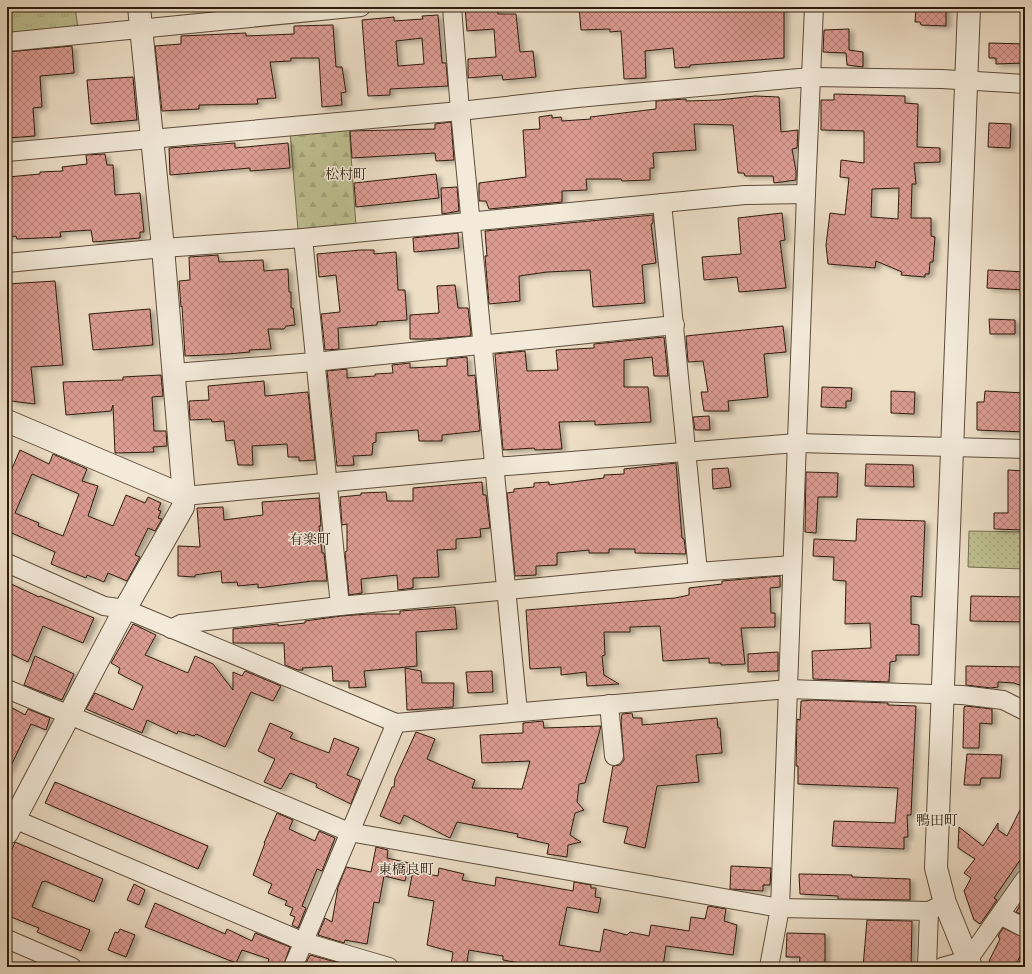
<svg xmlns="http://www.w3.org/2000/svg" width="1032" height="974" viewBox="0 0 1032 974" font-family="Vollkorn,'Noto Serif JP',serif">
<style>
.grass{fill:url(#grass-dots);stroke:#766e4f}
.forest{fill:url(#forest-firs);stroke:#766e4f}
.park{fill:url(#park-tufts);stroke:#766e4f}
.building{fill:url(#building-cross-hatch);stroke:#2d1c0d;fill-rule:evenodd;filter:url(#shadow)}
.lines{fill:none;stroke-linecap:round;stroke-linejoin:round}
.minor-casing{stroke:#5d4c3b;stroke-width:20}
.tertiary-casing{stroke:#5d4c3b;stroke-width:24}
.minor{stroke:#f3eada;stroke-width:18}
.tertiary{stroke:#f3eada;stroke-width:22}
.labels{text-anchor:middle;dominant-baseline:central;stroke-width:3;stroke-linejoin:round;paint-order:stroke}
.quarter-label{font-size:14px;fill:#2d1c0d;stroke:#f3eada}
</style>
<defs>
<pattern id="grass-dots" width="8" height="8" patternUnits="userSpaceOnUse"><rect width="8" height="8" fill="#bec091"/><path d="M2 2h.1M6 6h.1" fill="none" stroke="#a4a47c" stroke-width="1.8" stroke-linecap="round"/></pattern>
<pattern id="forest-firs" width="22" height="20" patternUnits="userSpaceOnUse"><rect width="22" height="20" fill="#bec091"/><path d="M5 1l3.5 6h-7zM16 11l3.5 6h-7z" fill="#a4a47c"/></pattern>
<pattern id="park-tufts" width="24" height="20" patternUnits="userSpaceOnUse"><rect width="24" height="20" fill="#bec091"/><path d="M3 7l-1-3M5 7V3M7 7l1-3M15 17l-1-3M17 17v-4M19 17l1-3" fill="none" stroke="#a4a47c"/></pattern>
<pattern id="building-cross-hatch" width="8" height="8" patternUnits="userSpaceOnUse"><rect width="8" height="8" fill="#dc9c93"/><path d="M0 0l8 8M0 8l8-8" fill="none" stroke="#b37e76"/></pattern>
<filter id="shadow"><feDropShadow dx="4.5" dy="2.5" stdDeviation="2" flood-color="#0004"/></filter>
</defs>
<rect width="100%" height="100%" fill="#eddec6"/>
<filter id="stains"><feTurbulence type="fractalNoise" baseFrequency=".005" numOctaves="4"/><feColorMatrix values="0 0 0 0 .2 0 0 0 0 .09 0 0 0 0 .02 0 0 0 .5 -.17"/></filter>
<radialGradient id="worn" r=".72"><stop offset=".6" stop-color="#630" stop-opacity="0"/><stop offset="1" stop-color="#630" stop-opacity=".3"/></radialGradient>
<!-- grass -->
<polygon class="grass" points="969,531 1025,532 1025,569 968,567"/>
<!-- forest -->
<polygon class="forest" points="349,127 356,226 298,230 290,132"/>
<!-- park -->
<polygon class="park" points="7,7 75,7 78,28 7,36"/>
<!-- building -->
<g class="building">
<polygon points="465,7 497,7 498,14 516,14 520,52 533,51 536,77 503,80 502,75 468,78 468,59 496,57 494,29 467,31"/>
<polygon points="579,7 784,7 784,58 690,65 690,67 675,68 673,48 645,51 646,78 624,79 621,31 610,32 610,29 581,30"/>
<polygon points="924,7 946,7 946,26 921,25 920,22 915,22 916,8"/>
<path d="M438 15 442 63H446L448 86 390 89V95L368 96 362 20 394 17V21L423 19 422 16ZM422 38 424 64 398 66 396 41Z"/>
<polygon points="333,25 336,67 342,67 346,92 341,93 342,105 322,107 319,58 291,58 291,61 270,62 276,98 257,99 258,104 199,105 199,109 162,111 155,46 181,44 181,36 246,33 246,36 294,34 294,26"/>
<polygon points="849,29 849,50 863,52 863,67 847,65 846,53 823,52 824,30"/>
<polygon points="989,43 1025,44 1024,63 996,64 996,58 989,58"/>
<polygon points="72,46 74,73 40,76 42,107 33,108 35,136 7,138 7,52"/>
<polygon points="133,77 137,120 91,124 87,80"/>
<path d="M834 94 905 96V103L918 104 917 147 940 148V162L914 163 916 184H912L911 218H931V236L935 237 933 262H930L929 274H925V277L901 275 902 272 876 261 875 268 828 264 826 245 830 213 845 215 849 178 840 177 841 160 864 163V131L821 130V100H834ZM899 188 898 219 871 217 872 189Z"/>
<polygon points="755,96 779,97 781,132 798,130 797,148 792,149 796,171 796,180 774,183 773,176 745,176 744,173 738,173 733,125 694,124 696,150 653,153 654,168 650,168 650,180 622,181 621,179 586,179 587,190 562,191 562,202 489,209 486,201 479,201 479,183 526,177 523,130 540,129 539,117 552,115 552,118 561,117 562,121 591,119 590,117 656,109 656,101 686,99 686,101 719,100"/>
<polygon points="451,122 454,160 436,161 435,153 352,158 350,131 435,129 435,124"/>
<polygon points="989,123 1011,124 1010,148 988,147"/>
<polygon points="235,143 235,148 288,143 290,168 250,171 250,168 170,175 169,148"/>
<polygon points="105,154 107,165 113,165 115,195 140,193 144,232 140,232 140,238 93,242 91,230 60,232 61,237 17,239 16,236 7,237 7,216 10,216 8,177 40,174 40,172 63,171 62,167 87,164 86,155"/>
<polygon points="436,174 439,198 356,207 354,183"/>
<polygon points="457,187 459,211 442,214 441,188"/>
<polygon points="782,213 785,240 780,241 786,288 739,292 737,277 704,280 702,257 741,254 738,218"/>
<polygon points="653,215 653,223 651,224 656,263 642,265 645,303 593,307 590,270 547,272 519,276 520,301 489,304 485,256 487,256 485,231"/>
<polygon points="458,233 459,248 414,252 413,238"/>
<polygon points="361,250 374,250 374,254 396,252 398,290 405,290 407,320 377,322 377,325 338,328 339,349 325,350 321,314 340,312 336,275 319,277 317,254"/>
<polygon points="218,255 219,262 263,260 264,271 288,269 289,292 291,292 291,308 293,308 295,325 286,326 284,329 268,329 271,349 249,350 250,352 227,354 185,356 182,306 181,307 179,281 190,280 189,257"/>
<polygon points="988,270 1025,272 1025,290 987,288"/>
<polygon points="55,281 63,365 31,367 35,404 11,401 10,385 7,384 7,369 9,369 7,284"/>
<polygon points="455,285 458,308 468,308 471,333 470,336 431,339 410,339 410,315 439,313 437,286"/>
<polygon points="150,309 153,345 93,350 89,314"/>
<polygon points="989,319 1015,320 1015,334 990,334"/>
<polygon points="783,326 786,352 764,354 768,397 728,401 729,411 704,411 701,392 708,392 703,361 688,362 686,336"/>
<polygon points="664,337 668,376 654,376 652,357 624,360 624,387 648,387 651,422 595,425 595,421 559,422 562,449 535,450 534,448 503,450 495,354 525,351 527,371 558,370 556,350 594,348 594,344"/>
<polygon points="467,357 468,376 475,375 480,431 442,435 442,441 419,441 418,430 376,433 376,442 373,443 372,455 353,456 354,465 337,466 327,371 347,369 347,378 375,376 375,374 393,373 392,365 410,363 410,368 447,366 447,359"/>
<polygon points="161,375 163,396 152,397 154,431 166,431 167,446 153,447 154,452 115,453 113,405 111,411 66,415 63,382 123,380 123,377"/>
<polygon points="264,381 265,396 308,392 315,460 299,461 299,457 288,457 287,444 252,446 253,465 238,465 234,440 226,441 224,421 212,422 211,419 190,420 189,401 209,400 208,386"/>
<polygon points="822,387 852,388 851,401 846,401 846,408 821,407"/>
<polygon points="891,391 915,392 914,414 891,413"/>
<polygon points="985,391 1025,393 1025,432 977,430 977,402 984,402"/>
<polygon points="709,416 710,430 695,430 693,417"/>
<path d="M20 450 49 464 53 454 87 469 82 481 98 486 88 516 113 526 126 495 145 503 148 497 161 503 158 510 161 511 158 518 162 519 155 531 148 528 135 555 140 557 127 581 108 573 104 582 87 575 86 578 51 564 55 552 7 531V480ZM32 474 79 494 63 536 38 526 39 523 15 513Z"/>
<polygon points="676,463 682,538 684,539 686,554 635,553 635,549 609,549 609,553 589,553 589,550 557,553 557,565 536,566 536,575 515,576 507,493 514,492 514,489 534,487 534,483 549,482 549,485 604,478 604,475 624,474 624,469"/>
<polygon points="866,464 913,465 914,487 865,486"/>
<polygon points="728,468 731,487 713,489 712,469"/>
<polygon points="1008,470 1025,471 1025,530 994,529 994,513 1008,513"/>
<polygon points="806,472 838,473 837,497 818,497 816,533 805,532"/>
<polygon points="482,482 483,495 486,495 490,528 480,529 481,537 456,539 456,549 437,550 439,577 413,578 413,588 398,590 397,575 361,579 362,593 349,595 345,552 347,551 347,524 342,525 340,497 361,495 361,493 386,492 387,501 413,501 413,488"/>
<polygon points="319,498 321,526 319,526 322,553 324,553 327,581 312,581 258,588 258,584 238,586 237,582 222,583 221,571 195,575 195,577 178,576 178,546 200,547 197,508 223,507 224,520 263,515 262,502"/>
<polygon points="857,519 925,521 922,597 911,596 911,624 919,625 919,655 896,655 896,661 890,662 889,682 813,679 812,651 871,648 870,623 845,624 846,581 833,580 834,557 813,556 814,539 856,541"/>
<polygon points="780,576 780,587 770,588 771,613 775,613 775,627 741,628 745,664 721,665 721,663 709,663 709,658 663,661 660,626 630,627 630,632 604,632 605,655 602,656 604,675 619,684 587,686 586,672 561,675 561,667 530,669 526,610 675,598 689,595 689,588 722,584 722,581"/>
<polygon points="7,582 39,597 40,596 94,618 83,643 43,626 28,662 7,652"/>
<polygon points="971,596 1025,597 1025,622 970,621"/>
<polygon points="455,607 457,629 416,632 417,666 364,671 366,687 349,688 349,681 333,681 332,666 302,668 303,670 298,670 285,665 284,643 233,643 233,629 278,624 278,626 305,623 305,621 341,616 368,614 400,614 400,611"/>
<polygon points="133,624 156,635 145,655 188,673 195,656 213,664 233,690 233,672 242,676 245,671 281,686 273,701 251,692 225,747 196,734 194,736 178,731 177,734 147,720 142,733 86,709 95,693 133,710 143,686 118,673 120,668 111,663"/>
<polygon points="778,652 778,671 748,672 748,654"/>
<polygon points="35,656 74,674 62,700 24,685"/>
<polygon points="966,666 1025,667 1025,687 1014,683 998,682 998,687 991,688 966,685"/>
<polygon points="405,668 421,671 422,683 454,683 453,707 407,710"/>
<polygon points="492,671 493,692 468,693 466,672"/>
<polygon points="813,700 888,703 888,705 916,706 911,815 907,815 908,837 904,837 904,849 832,846 834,821 895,823 898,788 798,784 798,766 796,766 797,719 800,720 801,701"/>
<polygon points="7,705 25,715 28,709 50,718 46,730 31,724 7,774"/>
<polygon points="966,706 992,709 992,724 980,723 979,748 963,748 964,707"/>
<polygon points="632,713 633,718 642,718 642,725 717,718 718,728 720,728 722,753 696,755 699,782 657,786 645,848 624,843 628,827 603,822 613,766 620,765 624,760 621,721 622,714"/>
<polygon points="543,721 544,728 601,726 585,783 579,784 577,802 584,810 575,813 570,835 581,842 568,845 567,857 547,854 549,844 517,837 518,834 457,822 450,838 404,815 400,824 380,816 392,787 394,787 395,778 416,732 435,739 427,759 475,780 472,788 522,789 530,761 482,763 480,735 523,733 523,723"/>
<polygon points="270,723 293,733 290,738 329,753 334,738 359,748 347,775 360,780 351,804 316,787 317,784 290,773 281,789 264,782 275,759 258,751"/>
<polygon points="967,754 1002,755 1000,778 981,778 980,785 964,785"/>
<polygon points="55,782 208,846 198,869 45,803"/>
<polygon points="1025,800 1025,853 994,898 997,900 980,924 974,920 964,891 971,878 964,873 975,859 958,848 959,827 983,846 998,823 998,830 1007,836"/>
<polygon points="277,813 293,820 289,829 315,841 319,831 335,838 322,871 317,869 302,906 306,908 298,928 292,925 295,917 290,915 293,908 285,905 287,901 268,893 272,884 253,875 265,843 264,843"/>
<polygon points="15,842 103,879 94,902 45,881 42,882 32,907 90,930 81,951 37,932 39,928 11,917 12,913 7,911 7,861"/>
<polygon points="376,847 388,850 387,858 409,863 405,881 384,876 379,903 374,902 367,944 345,940 344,943 318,935 325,918 332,922 338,887 346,867 371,872"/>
<polygon points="731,866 771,868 770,885 763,885 763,891 730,889"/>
<polygon points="439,868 464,874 462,880 495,886 496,877 573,891 574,882 591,885 591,888 596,888 595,897 601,898 598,913 567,907 559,945 600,952 604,929 627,935 630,932 649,936 651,925 689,931 691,917 705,919 708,906 726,909 724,921 737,925 733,955 666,946 663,967 610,967 591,964 591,967 519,967 520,963 503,960 503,956 469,950 466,967 451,965 453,952 427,945 434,901 408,896 413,871 438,876"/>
<polygon points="799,874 852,875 852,877 910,879 910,900 838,899 838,896 800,894"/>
<polygon points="134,884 145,890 139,905 127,900"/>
<polygon points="1025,897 1025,916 1016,912"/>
<polygon points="155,903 225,934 227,929 252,941 255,933 290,947 283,967 267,967 269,959 242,950 236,963 145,927"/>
<polygon points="867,920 912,921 911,967 863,967"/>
<polygon points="1003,928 1025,938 1025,946 1015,967 998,967 989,961 1000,939 998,936"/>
<polygon points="120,929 135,935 126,957 108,950 115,932 118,933"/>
<polygon points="787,933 825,934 825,967 799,967 800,957 786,957"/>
<polygon points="310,955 336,962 334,967 304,967"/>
</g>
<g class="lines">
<defs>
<g id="minor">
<polyline points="452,7 460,111 518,712"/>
<polyline points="7,42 361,7"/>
<polyline points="7,152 460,111 577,98 811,77 942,79 1025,84"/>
<polyline points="662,203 698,572"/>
<polyline points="303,238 340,606"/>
<polyline points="7,263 163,248 303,238 745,195 806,194"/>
<polyline points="174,373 314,362 675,325"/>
<polyline points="184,496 495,467 797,443 1025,449"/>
<polyline points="7,563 104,606 125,609 396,723 788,689 962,695 1003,700 1025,711"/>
<polyline points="171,629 181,624 340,606 698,572 792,565"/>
<polyline points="7,689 349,832 780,908 929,911 945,903"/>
<polyline points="609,704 614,756"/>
<polyline points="7,816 304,942 389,967"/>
<polyline points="1000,915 1025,928"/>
<polyline points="7,939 72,967"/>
<polyline points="293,967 396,723"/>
<polyline points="769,967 780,908 806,194 814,7"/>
<polyline points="927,967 929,911"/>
<polyline points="942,967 968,960 1025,879"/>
</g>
<g id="tertiary">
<polyline points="969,7 936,868 945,903 971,967"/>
<polyline points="7,421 184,496"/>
<polyline points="7,833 125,609 183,507 184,496 163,248 139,7"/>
</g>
</defs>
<!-- minor casing -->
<use href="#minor" class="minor-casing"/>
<!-- tertiary casing -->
<use href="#tertiary" class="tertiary-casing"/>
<!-- minor -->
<use href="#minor" class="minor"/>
<!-- tertiary -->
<use href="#tertiary" class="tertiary"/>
</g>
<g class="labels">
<!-- quarter labels -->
<g class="quarter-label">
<text x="346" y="175">松村町</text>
<text x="310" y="540">有楽町</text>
<text x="937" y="821">鴨田町</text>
<text x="406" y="870">東橋良町</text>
</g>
</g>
<!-- margin -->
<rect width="1032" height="974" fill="none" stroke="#eddec6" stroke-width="24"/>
<rect x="8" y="8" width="1016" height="958" fill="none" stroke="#2d1c0d" stroke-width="2"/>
<rect x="12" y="12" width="1008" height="950" fill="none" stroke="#2d1c0d"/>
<rect width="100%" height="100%" filter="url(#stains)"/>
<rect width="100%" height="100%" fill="url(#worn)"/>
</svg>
